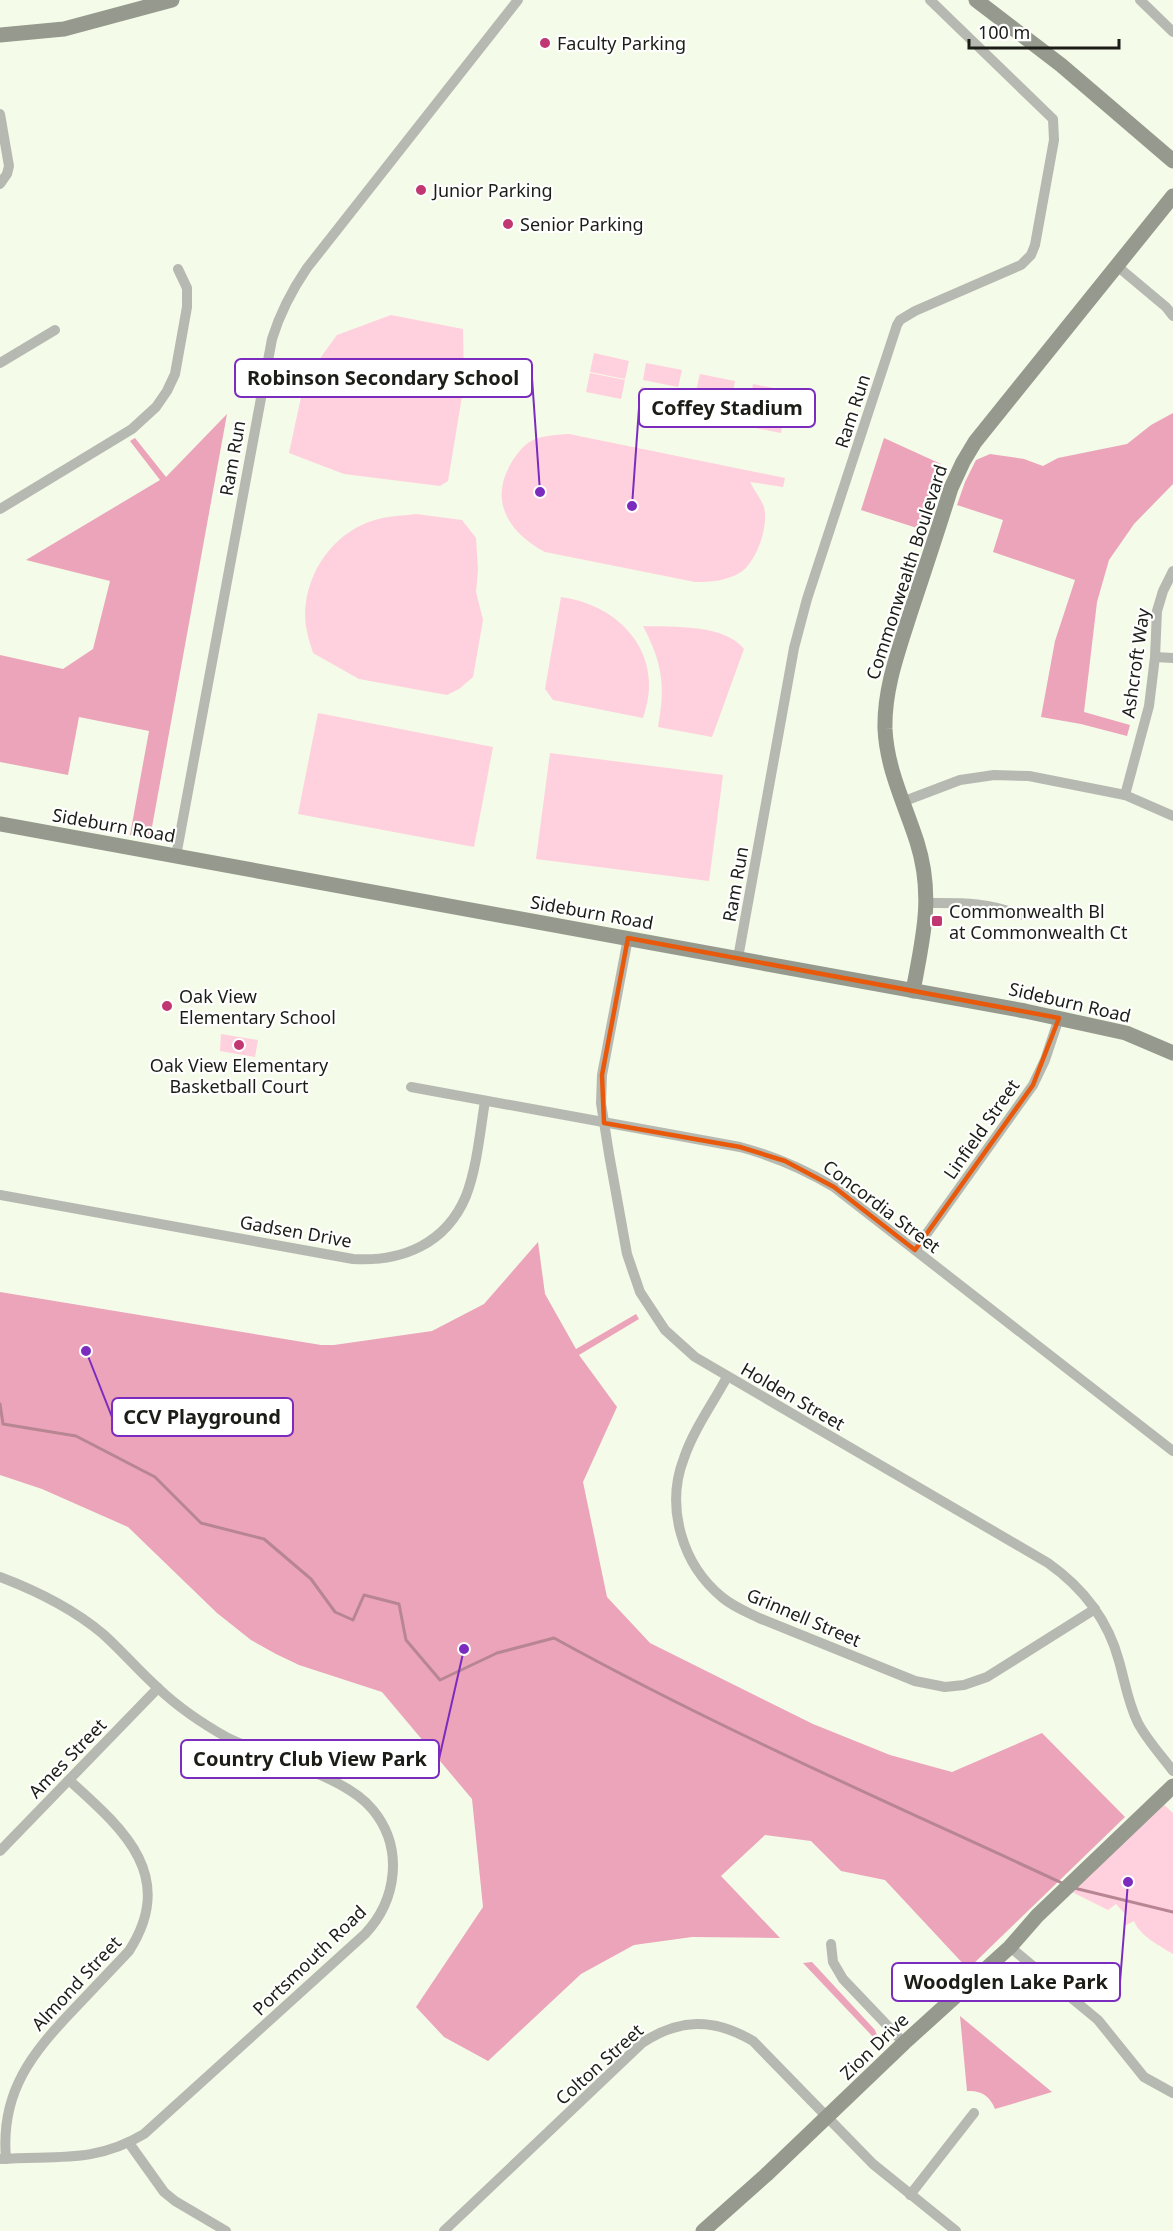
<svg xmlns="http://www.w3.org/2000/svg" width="1173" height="2231" viewBox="0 0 1173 2231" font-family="'Noto Sans',sans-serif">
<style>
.green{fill:#ffd0dd}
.forest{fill:#eba4ba}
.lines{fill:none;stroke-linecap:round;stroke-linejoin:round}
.stream{stroke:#b88693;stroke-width:3}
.street{stroke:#b6b9b1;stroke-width:10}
.secondary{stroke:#969a8e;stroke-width:15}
.marked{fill:none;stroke:#e8590c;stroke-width:4.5;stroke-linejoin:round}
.poi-dot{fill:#c03771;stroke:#fff;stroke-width:2}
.labels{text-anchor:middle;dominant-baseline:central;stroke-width:4.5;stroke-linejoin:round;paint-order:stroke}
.poi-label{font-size:18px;fill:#1b1d16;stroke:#fff;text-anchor:start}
.street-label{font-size:18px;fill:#1b1d16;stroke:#fff}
.leader{fill:none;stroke:#7b2cbf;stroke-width:2}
.callout-dot{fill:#7b2cbf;stroke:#fff;stroke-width:2}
.callout{fill:#fff;stroke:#7b2cbf;stroke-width:2}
.callout-label{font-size:20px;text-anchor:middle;font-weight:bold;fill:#1b1d16}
</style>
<rect width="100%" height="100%" fill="#f4fbe8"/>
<!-- green -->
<g class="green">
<polygon points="391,315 463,329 464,384 448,481 440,486 344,474 289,453 305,379 337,335"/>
<polygon points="594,353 629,361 625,379 590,372"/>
<polygon points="646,363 682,370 678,387 643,380"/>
<polygon points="590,373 625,380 621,399 586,392"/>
<polygon points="700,374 735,381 732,398 696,391"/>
<polygon points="753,384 789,391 786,409 750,401"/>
<polygon points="641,387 677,394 673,411 638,404"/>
<polygon points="749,409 784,416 781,433 745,426"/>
<path d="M569 434 785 478 783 487 750 482C754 490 761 499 764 507 769 525 757 561 741 572 727 581 711 582 695 582L545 552C513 535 490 506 508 469 513 459 519 450 528 443 540 435 555 435 569 434Z"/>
<path d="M416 514 462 520 476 538 478 570 476 592 483 620 473 677 459 689 447 695 359 679 313 653C311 646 308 638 307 631 298 586 327 537 369 522 384 516 401 516 416 514Z"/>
<path d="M561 597C607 603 649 636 649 686 649 697 646 708 643 718L553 700 545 689Z"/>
<path d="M643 626C672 627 725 624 744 649L712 737 658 727C666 686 662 662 643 626Z"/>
<polygon points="318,713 493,747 474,847 298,814"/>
<polygon points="550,753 723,775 709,881 536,859"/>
<polygon points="221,1034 258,1040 255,1057 220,1051"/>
<path d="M1162 1803 1173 1813V1954C1160 1946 1140 1936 1134 1921L1124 1926 1127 1916 1116 1904 1108 1910 1072 1892Z"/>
</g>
<!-- forest -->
<g class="forest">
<polygon points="1173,413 1173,484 1134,524 1109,560 1097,602 1084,712 1130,725 1127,736 1081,724 1041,717 1055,641 1075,580 993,552 1003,520 957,505 965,482 976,460 990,454 1024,459 1043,466 1058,458 1127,444 1151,425"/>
<polygon points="227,414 150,838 130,835 149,731 79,717 68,775 0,762 0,655 63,669 93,649 110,581 26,560 160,480 130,441 135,438 166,477"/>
<polygon points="884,438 941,464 920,529 861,510"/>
<polygon points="538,1242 545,1294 576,1349 636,1314 639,1319 579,1355 617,1407 583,1482 607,1597 650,1643 813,1724 890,1755 952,1772 1042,1733 1125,1817 968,1969 885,1880 841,1871 811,1841 765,1835 721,1876 780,1938 692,1937 634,1945 581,1974 488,2061 444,2037 416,2007 483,1907 472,1799 382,1692 299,1665 276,1654 251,1640 217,1613 128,1527 42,1489 0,1475 0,1292 321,1345 334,1345 432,1331 484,1304"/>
<polygon points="812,1962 875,2030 877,2035 875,2039 803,1963"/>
<path d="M960 2016 1052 2092 995 2109C990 2096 981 2090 967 2091Z"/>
</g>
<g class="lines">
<!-- stream -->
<g class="stream">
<path d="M0 1404 3 1424 76 1436 155 1477 201 1523 264 1539 311 1579 335 1612 353 1620 364 1595 399 1604 406 1640 440 1680 497 1653 554 1638C719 1729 892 1804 1062 1883"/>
<polyline points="1074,1888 1173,1912"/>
</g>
<!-- street -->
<g class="street">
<polyline points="1140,0 1173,32"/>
<polyline points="0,114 9,166 7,174 0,184"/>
<polyline points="1117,266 1166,307 1173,316"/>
<polyline points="0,363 55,330"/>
<polyline points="0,509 132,429 156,407 167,391 175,374 187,307 187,288 178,269"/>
<polyline points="1155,657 1173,658"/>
<polyline points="1125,795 1149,706 1155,657 1157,611 1163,591 1173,571"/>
<polyline points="902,802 960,780 994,775 1029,776 1125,795 1173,816"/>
<path d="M176 856 272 339C280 313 292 290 307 268L518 0"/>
<path d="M928 903C961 903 988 902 1019 915"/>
<path d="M628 938 602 1075 601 1103 609 1154 627 1254 640 1292 665 1330 695 1357 1048 1563C1082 1587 1108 1620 1119 1661 1125 1682 1128 1703 1138 1723 1147 1740 1161 1755 1173 1771"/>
<polyline points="738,958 794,648 807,599 897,325 900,320 915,311 1021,265 1031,255 1035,245 1054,140 1053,119 930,0"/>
<path d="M411 1087 740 1147C774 1156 804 1169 834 1187L1173 1451"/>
<path d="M0 1195 353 1259C402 1262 446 1244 466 1196 477 1167 480 1132 485 1101"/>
<polyline points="915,1250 1033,1085 1045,1060 1059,1018"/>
<path d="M727 1377C713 1403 694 1429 684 1458 665 1507 682 1565 723 1598 734 1607 747 1612 759 1618L915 1681 945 1687 964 1685 987 1677 1095 1609"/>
<path d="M0 1577C37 1591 72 1608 103 1634 122 1651 139 1671 158 1688 179 1708 203 1724 228 1738 270 1759 345 1775 373 1810 404 1848 397 1900 365 1934L144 2134C94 2164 54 2155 0 2159"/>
<polyline points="0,1851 158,1688"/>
<polyline points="831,1944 833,1962 843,1979 904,2043"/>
<polyline points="1010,1947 1098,2020 1144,2077 1173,2093"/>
<polyline points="129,2143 164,2192 175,2201 226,2231"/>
<path d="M6 2159C0 2092 32 2053 75 2008 93 1989 111 1970 129 1951 178 1875 122 1828 69 1780"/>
<polyline points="910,2195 974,2113"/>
<path d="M444 2231 642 2043C680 2018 714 2018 753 2041L873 2164 956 2231"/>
</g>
<!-- secondary -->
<g class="secondary">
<polyline points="976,0 1061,65 1173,161"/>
<polyline points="0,35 64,29 172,0"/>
<polyline points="0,824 1025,1011 1126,1033 1173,1053"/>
<path d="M913 991C923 937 934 896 917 842 905 804 887 770 885 729 884 689 898 652 910 614 924 572 938 530 951 488L963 462 975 442 1173 196"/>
<polyline points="703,2231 766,2175 904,2043 1010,1947 1037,1916 1173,1786"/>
</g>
</g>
<!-- marked area -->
<path class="marked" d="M628 938 1059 1018 1033 1085 915 1250 834 1187 785 1161 740 1147 604 1123 602 1075Z"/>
<!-- markers -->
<g class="poi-dot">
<circle cx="545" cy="43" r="6"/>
<circle cx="421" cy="190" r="6"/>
<circle cx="508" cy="224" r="6"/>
<rect x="931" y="915" width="12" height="12" rx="3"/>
<circle cx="167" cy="1006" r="6"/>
<circle cx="239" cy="1045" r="6"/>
</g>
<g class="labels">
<!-- poi labels -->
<g class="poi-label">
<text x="557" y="43">Faculty Parking</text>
<text x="433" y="190">Junior Parking</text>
<text x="520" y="224">Senior Parking</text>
<text x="949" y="911">Commonwealth Bl<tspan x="949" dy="21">at Commonwealth Ct</tspan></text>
<text x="179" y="996">Oak View<tspan x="179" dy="21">Elementary School</tspan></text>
<text x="239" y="1065" text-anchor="middle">Oak View Elementary<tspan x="239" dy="21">Basketball Court</tspan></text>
</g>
<!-- street labels -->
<g class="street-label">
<text transform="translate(852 411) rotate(-72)">Ram Run</text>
<text transform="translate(232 458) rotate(-80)">Ram Run</text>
<text transform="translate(906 572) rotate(-72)">Commonwealth Boulevard</text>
<text transform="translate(1135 663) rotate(-82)">Ashcroft Way</text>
<text transform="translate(114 825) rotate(10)">Sideburn Road</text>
<text transform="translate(735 884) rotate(-80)">Ram Run</text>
<text transform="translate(592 912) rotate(10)">Sideburn Road</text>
<text transform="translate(1070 1002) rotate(13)">Sideburn Road</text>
<text transform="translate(981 1129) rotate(-55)">Linfield Street</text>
<text transform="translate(882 1206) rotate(37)">Concordia Street</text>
<text transform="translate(296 1231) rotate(10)">Gadsen Drive</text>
<text transform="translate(793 1396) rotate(30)">Holden Street</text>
<text transform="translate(804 1617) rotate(23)">Grinnell Street</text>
<text transform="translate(67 1758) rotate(-46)">Ames Street</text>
<text transform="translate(309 1960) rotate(-44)">Portsmouth Road</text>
<text transform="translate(76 1983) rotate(-47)">Almond Street</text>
<text transform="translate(874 2046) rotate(-44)">Zion Drive</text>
<text transform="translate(599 2064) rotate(-42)">Colton Street</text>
</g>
</g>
<!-- callouts -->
<path class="leader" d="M540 492L532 378M632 506L639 408M86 1351L112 1417M464 1649L439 1759M1128 1882L1120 1982"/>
<g class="callout-dot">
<circle cx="540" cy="492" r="6"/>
<circle cx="632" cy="506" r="6"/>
<circle cx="86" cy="1351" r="6"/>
<circle cx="464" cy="1649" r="6"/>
<circle cx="1128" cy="1882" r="6"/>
</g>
<g class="callout">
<rect x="235" y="359" width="297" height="38" rx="6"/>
<rect x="639" y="389" width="176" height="38" rx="6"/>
<rect x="112" y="1398" width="181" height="38" rx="6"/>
<rect x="181" y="1740" width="258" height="38" rx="6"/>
<rect x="892" y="1963" width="228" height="38" rx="6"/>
</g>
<g class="callout-label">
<text x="383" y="385">Robinson Secondary School</text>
<text x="727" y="415">Coffey Stadium</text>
<text x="202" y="1424">CCV Playground</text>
<text x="310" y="1766">Country Club View Park</text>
<text x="1006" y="1989">Woodglen Lake Park</text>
</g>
<!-- scale -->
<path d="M969 39v9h150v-9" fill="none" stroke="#1b1d16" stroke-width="3"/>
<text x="978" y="39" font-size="18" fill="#1b1d16" stroke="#ffffff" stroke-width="4.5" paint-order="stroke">100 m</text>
</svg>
